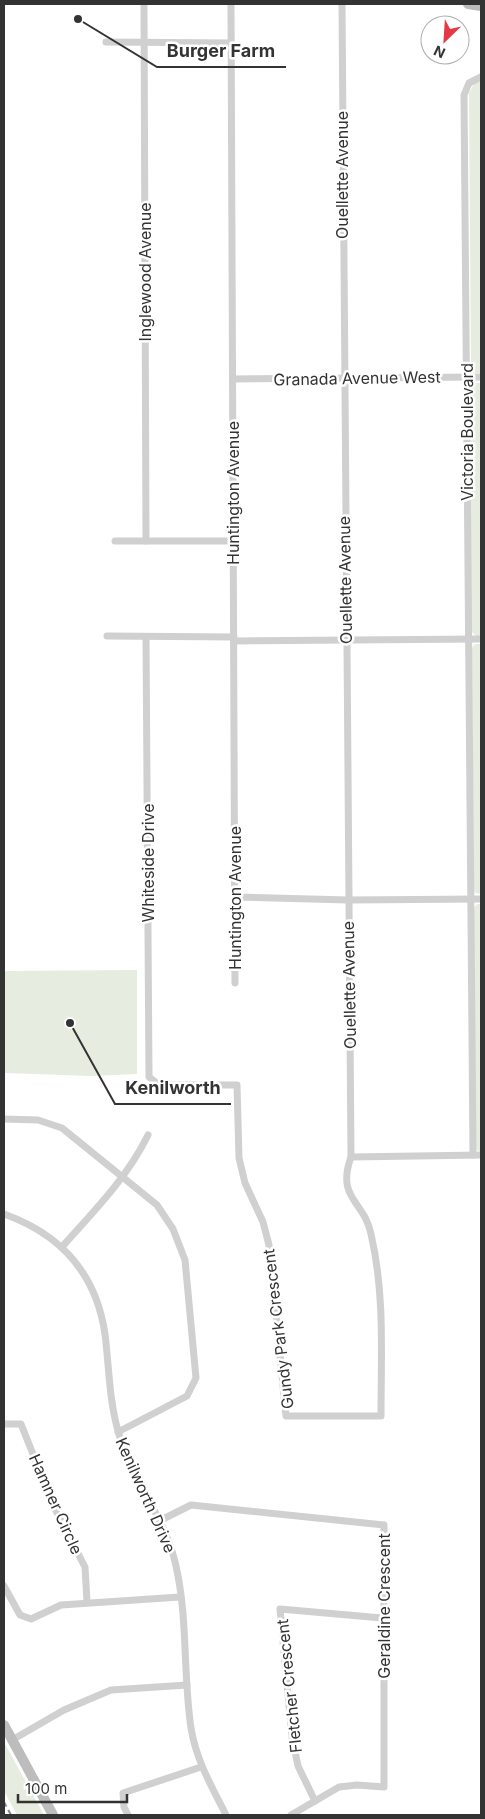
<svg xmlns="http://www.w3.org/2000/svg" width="485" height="1819" viewBox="0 0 485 1819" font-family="Inter,sans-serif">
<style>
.green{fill:#e6ecdf}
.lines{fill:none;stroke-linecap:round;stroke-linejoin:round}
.street{stroke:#d0d0d0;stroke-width:7}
.secondary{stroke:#bdbdbd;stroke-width:10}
.rail{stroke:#888;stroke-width:2;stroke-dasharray:5 4;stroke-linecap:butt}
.labels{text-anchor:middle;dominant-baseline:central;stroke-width:5;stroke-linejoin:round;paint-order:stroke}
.street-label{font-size:16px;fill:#333;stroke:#fff}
.leader{fill:none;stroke:#333;stroke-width:2}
.callout-dot{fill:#333;stroke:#fff;stroke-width:2}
.callout-label{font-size:18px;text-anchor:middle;font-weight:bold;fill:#333;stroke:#fff;stroke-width:5;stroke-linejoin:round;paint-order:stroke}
</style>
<rect width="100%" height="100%" fill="#fff"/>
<!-- green -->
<g class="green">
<polygon points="481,81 481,373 475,373 471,369 469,93 474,84"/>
<polygon points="474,383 481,383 481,636 476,636 471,631 470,388"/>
<polygon points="475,644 481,644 481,894 475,893 474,890 472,648"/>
<polygon points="477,904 481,904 481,1152 475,1149 474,908"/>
<polygon points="137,970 137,1074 92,1076 4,1073 4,971"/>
<polygon points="4,1742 44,1815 17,1815 4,1791"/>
</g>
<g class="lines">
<!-- street -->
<g class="street">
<polyline points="144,4 146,541"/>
<polyline points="231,4 235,983"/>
<polyline points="106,42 231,43"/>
<polyline points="233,379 481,377"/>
<polyline points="115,541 233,541"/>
<polyline points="107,636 234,637"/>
<path d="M146 637 149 1077 159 1085H237L239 1158 245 1183 263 1222 269 1245 286 1416H381C381 1354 385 1295 371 1234 364 1200 336 1199 351 1157L342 4"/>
<polyline points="234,641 481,639"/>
<polyline points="235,897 348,900 481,899"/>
<polyline points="4,1119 38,1120 62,1128 157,1205 173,1229 185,1260 196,1378 187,1396 118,1432"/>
<polyline points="473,1155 464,95 469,83 481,77"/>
<polyline points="351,1157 481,1155"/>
<path d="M4 1214C60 1234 96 1273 105 1334 109 1366 109 1399 118 1431 131 1479 166 1518 176 1566 188 1619 183 1675 191 1728 196 1760 212 1787 226 1815"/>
<path d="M62 1247C94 1211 127 1178 148 1135"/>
<polyline points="4,1424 21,1424 54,1507 85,1567 87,1602"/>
<polyline points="159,1521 191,1505 384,1525 384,1787 357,1785 339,1787 291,1815"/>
<polyline points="4,1586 20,1615 31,1619 61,1605 180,1597"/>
<polyline points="12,1740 64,1710 111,1690 187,1685"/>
<polyline points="315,1801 298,1766 292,1737 280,1609 382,1618"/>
<polyline points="128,1815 124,1807 123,1793 201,1767"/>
</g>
<!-- secondary -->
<g class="secondary">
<polyline points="468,4 481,6"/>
<polyline points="4,1725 53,1815"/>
</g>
<!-- rail -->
<polyline class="rail" points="4,1802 11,1815"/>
</g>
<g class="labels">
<!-- street labels -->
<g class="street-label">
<text transform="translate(342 175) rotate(-90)">Ouellette Avenue</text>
<text transform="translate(145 272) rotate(-90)">Inglewood Avenue</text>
<text transform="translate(357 378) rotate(-1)">Granada Avenue West</text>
<text transform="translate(467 432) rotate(-90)">Victoria Boulevard</text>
<text transform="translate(233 493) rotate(-90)">Huntington Avenue</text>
<text transform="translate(345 580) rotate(-91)">Ouellette Avenue</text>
<text transform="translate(148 863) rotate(-90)">Whiteside Drive</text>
<text transform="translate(235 898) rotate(-90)">Huntington Avenue</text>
<text transform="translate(349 985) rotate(-91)">Ouellette Avenue</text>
<text transform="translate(278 1329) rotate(-97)">Gundy Park Crescent</text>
<text transform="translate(146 1495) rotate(66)">Kenilworth Drive</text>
<text transform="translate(56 1504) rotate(66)">Hamner Circle</text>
<text transform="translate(384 1606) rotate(-90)">Geraldine Crescent</text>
<text transform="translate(289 1686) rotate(-96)">Fletcher Crescent</text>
</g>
</g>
<!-- callouts -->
<path class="leader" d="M78 19L157 67H286M70 1023L115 1104H231"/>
<g class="callout-dot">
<circle cx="78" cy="19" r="5"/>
<circle cx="70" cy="1023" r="5"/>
</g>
<g class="callout-label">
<text x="221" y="57">Burger Farm</text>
<text x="173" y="1094">Kenilworth</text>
</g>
<!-- border -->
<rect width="485" height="1819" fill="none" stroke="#333333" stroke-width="10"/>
<!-- north arrow -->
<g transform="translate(445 40) rotate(205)"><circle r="24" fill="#ffffff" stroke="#adadad"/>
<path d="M0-4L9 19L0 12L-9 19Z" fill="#e63946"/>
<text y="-8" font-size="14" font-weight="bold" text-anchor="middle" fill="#333333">N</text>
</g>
<!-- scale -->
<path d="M18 1794v8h109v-8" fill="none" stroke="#333333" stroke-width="2.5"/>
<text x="25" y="1794" font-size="15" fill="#333333" stroke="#ffffff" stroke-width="4" paint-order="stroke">100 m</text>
</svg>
